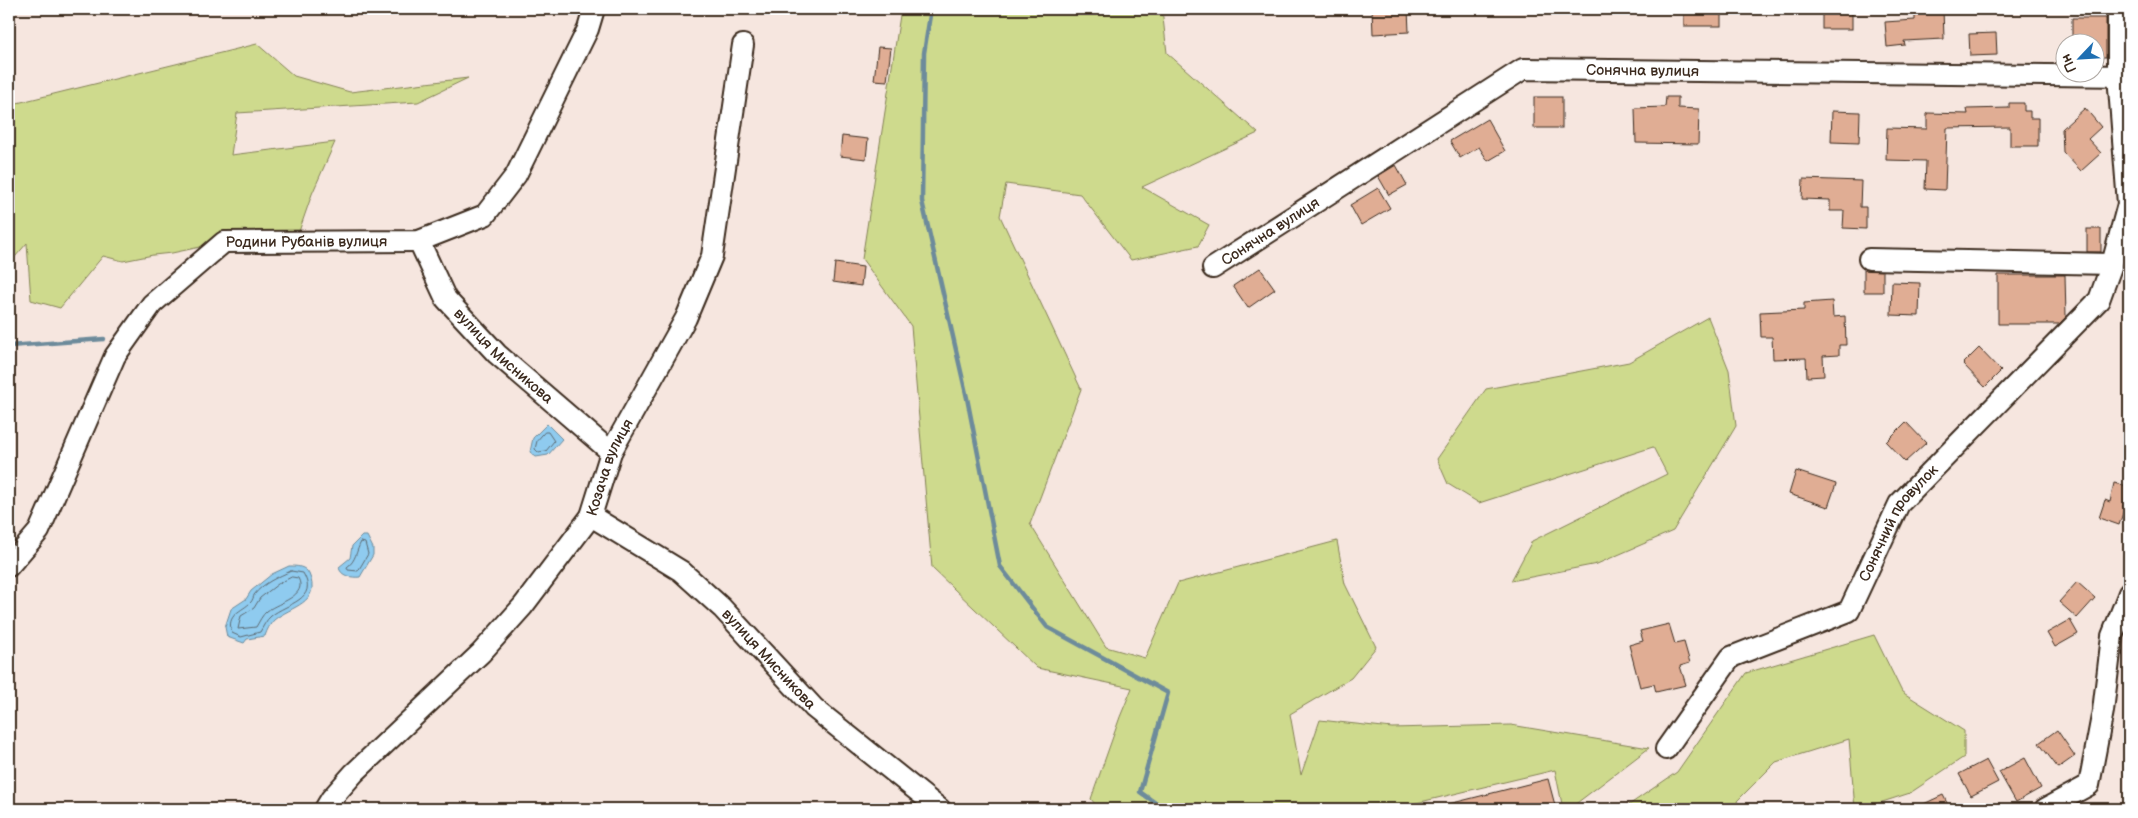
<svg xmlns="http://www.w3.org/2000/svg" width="2138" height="818" viewBox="0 0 2138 818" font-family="'Balsamiq Sans',sans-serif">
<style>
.green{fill:#ceda8d;stroke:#848256}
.water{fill:#8fcbef;stroke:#6d8b9b}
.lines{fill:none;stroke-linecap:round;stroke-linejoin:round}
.shore{stroke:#5d6a72;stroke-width:1}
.stream{stroke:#6d8b9b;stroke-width:4.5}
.building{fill:#e0ad94;stroke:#3b2a1e}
.minor-casing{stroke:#3b2a1e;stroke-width:24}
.minor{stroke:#fff;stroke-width:20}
.labels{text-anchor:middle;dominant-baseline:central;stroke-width:4;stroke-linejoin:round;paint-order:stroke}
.street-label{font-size:15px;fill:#3b2a1e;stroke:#fff}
</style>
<rect width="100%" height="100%" fill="#f6e6df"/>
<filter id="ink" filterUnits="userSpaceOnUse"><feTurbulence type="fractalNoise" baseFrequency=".02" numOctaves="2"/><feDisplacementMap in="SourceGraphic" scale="10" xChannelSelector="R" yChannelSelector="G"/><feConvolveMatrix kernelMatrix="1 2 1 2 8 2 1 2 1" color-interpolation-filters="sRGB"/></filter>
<g filter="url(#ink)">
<!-- green -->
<g class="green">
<polygon points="901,9 1162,9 1167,53 1258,133 1142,187 1209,225 1198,246 1131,260 1080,194 1006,184 1000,216 1081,389 1030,524 1106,647 1145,658 1178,583 1337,541 1345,584 1376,647 1351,678 1290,714 1301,775 1320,720 1392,728 1511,725 1649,748 1569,809 1563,809 1555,770 1391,809 1099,809 1091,799 1120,717 1132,688 1037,668 932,568 911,326 862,259"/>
<polygon points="257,44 294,76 350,92 468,78 418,102 237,113 231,155 335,142 312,194 295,243 224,242 172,253 153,255 123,261 103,256 60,308 31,300 27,243 9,264 9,105"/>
<polygon points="1708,317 1729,370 1736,426 1673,531 1597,564 1511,581 1532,541 1667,474 1653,447 1479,503 1448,484 1437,459 1486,389 1629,362"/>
<polygon points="1874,635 1902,692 1964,731 1964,757 1910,793 1861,809 1855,809 1849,739 1776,762 1737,801 1740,809 1623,809 1677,772 1746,673"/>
</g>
<!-- water -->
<g class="water">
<polygon points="547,424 562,439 548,455 536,457 530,452 533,438"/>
<path d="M362 536H367L373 548V555L360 577C352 578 340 576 339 567L350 558 352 546Z"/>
<path d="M289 566C297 566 305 566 309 574 322 603 291 606 274 620 270 624 267 630 265 636L247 639 244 643 227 637 225 627 231 609 246 599 251 591 272 574Z"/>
</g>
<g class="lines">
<!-- shore -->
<g class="shore">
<polygon points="545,432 548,432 554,441 546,451 538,452 535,449 537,441"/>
<path d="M361 542 365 543 368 554 358 571 348 570 347 567C356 561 356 551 361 542Z"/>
<path d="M291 571 303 573C319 600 287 603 271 616 266 620 263 627 260 632L241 637 232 633C225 614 243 611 251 602 252 601 254 596 254 595 263 583 278 577 291 571Z"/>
<path d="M292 577 298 578C308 596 279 602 267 611 262 615 259 622 256 627L238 629 241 616 254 608 260 598 278 584Z"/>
</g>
<!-- stream -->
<g class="stream">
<polyline points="931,9 924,53 922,201 967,398 1000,566 1047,627 1168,693 1140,792 1164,809"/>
<polyline points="9,346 104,339"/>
</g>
</g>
<!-- building -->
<g class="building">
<polygon points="1372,9 1408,9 1409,32 1373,34"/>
<rect x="1684" y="9" width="37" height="17"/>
<rect x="1822" y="9" width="30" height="20"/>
<polygon points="1915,9 1943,9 1944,39 1904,41 1905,45 1887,47 1885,22 1915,20"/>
<polygon points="2072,18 2106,18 2106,57 2096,57 2096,42 2072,42"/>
<polygon points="1996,33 1997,55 1970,56 1969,34"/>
<polygon points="878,47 891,48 887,81 874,80"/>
<rect x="1534" y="97" width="28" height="31"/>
<polygon points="1666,97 1678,97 1678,108 1699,109 1698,144 1636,143 1635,108 1665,107"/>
<polygon points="2009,103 2024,103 2024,111 2030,111 2030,118 2038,118 2038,146 2010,146 2010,127 1947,128 1945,190 1925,189 1926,161 1886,160 1887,128 1927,129 1927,113 1968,114 1967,109 2009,108"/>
<polygon points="2085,108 2101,127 2088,139 2101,153 2081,171 2063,152 2062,129"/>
<polygon points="1832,111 1860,112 1859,143 1831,142"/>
<polygon points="1487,119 1505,151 1488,161 1479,147 1460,158 1450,141"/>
<polygon points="842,136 868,139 866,159 840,156"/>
<polygon points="1396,165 1407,185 1389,195 1378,176"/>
<polygon points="1803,179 1861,181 1860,207 1866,207 1866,229 1843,228 1844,211 1830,211 1830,200 1802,199"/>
<polygon points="1378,188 1390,208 1361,225 1350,205"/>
<rect x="2087" y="229" width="14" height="23"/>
<polygon points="835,263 863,267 861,286 833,282"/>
<polygon points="1260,268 1275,289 1248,308 1233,286"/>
<polygon points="1864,270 1883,271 1883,292 1864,292"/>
<polygon points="1998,275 2065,275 2066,317 2059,324 1998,324"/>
<polygon points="1892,282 1920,283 1919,316 1891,315"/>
<polygon points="1832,301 1833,317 1845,316 1846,345 1839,345 1839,355 1823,356 1824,376 1807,377 1806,358 1773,359 1772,337 1761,337 1760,312 1804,310 1804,303"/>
<polygon points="1979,348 2001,371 1985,387 1963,364"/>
<polygon points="1906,422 1926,443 1905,462 1886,442"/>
<polygon points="1796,471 1836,484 1828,507 1789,494"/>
<polygon points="2114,483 2128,486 2123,507 2125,507 2119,525 2099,518 2105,500 2110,502"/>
<polygon points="2077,582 2095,598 2077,618 2059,602"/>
<polygon points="2070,620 2078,634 2055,647 2047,633"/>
<polygon points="1669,624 1675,644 1684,642 1690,663 1680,666 1686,685 1656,692 1654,684 1640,687 1629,645 1643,641 1640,631"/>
<polygon points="2057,730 2075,756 2058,768 2039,743"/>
<polygon points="2025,758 2041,788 2016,802 1999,772"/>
<polygon points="1986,760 1998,782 1971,796 1959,774"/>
<polygon points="1548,779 1556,809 1445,809 1445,805"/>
<polygon points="1943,795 1950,809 1913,809"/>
</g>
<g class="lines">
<defs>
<g id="minor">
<path id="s1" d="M419 241 446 299 497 354 611 452"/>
<polyline points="1869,259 2112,264"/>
<path id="s2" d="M1213 268 1523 69 2129 76"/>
<path id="s3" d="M591 516 681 571 722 608 814 708 940 809"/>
<path id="s4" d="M9 566 39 531 115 356 152 304 224 242 419 241 485 215 516 175 588 29 594 9"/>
<path id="s5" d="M1666 749 1731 657 1849 611 1899 504 2099 300 2112 264 2128 204 2118 75V9"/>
<path id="s6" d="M325 809 331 799 354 773 481 653 523 606 591 516 611 452 686 318 712 256 743 45"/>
<polyline points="2045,809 2089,785 2103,711 2112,636 2129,593"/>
</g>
</defs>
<!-- minor casing -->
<use href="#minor" class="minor-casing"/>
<!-- minor -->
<use href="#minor" class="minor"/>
</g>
</g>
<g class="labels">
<!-- street labels -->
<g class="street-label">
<text stroke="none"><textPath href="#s2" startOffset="488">Сонячна вулиця</textPath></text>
<text stroke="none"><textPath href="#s2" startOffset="68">Сонячна вулиця</textPath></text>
<text stroke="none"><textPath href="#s4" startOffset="478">Родини Рубанів вулиця</textPath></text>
<text stroke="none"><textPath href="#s1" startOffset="145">вулиця Мисникова</textPath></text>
<text stroke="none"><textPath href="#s6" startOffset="449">Козача вулиця</textPath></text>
<text stroke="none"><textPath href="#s5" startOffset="341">Сонячний провулок</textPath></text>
<text stroke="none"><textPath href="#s3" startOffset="230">вулиця Мисникова</textPath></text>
</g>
</g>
<!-- margin -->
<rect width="2138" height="818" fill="none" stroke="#fff" stroke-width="30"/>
<rect x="15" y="15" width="2108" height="788" fill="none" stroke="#3b2a1e" stroke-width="2" filter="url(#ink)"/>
<!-- north arrow -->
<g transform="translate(2080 58) rotate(245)"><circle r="24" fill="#ffffff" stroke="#b1aaa5"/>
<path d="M0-4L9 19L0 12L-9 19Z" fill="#1f6fb2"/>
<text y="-8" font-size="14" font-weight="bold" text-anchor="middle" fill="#3b2a1e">Пн</text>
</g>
</svg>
